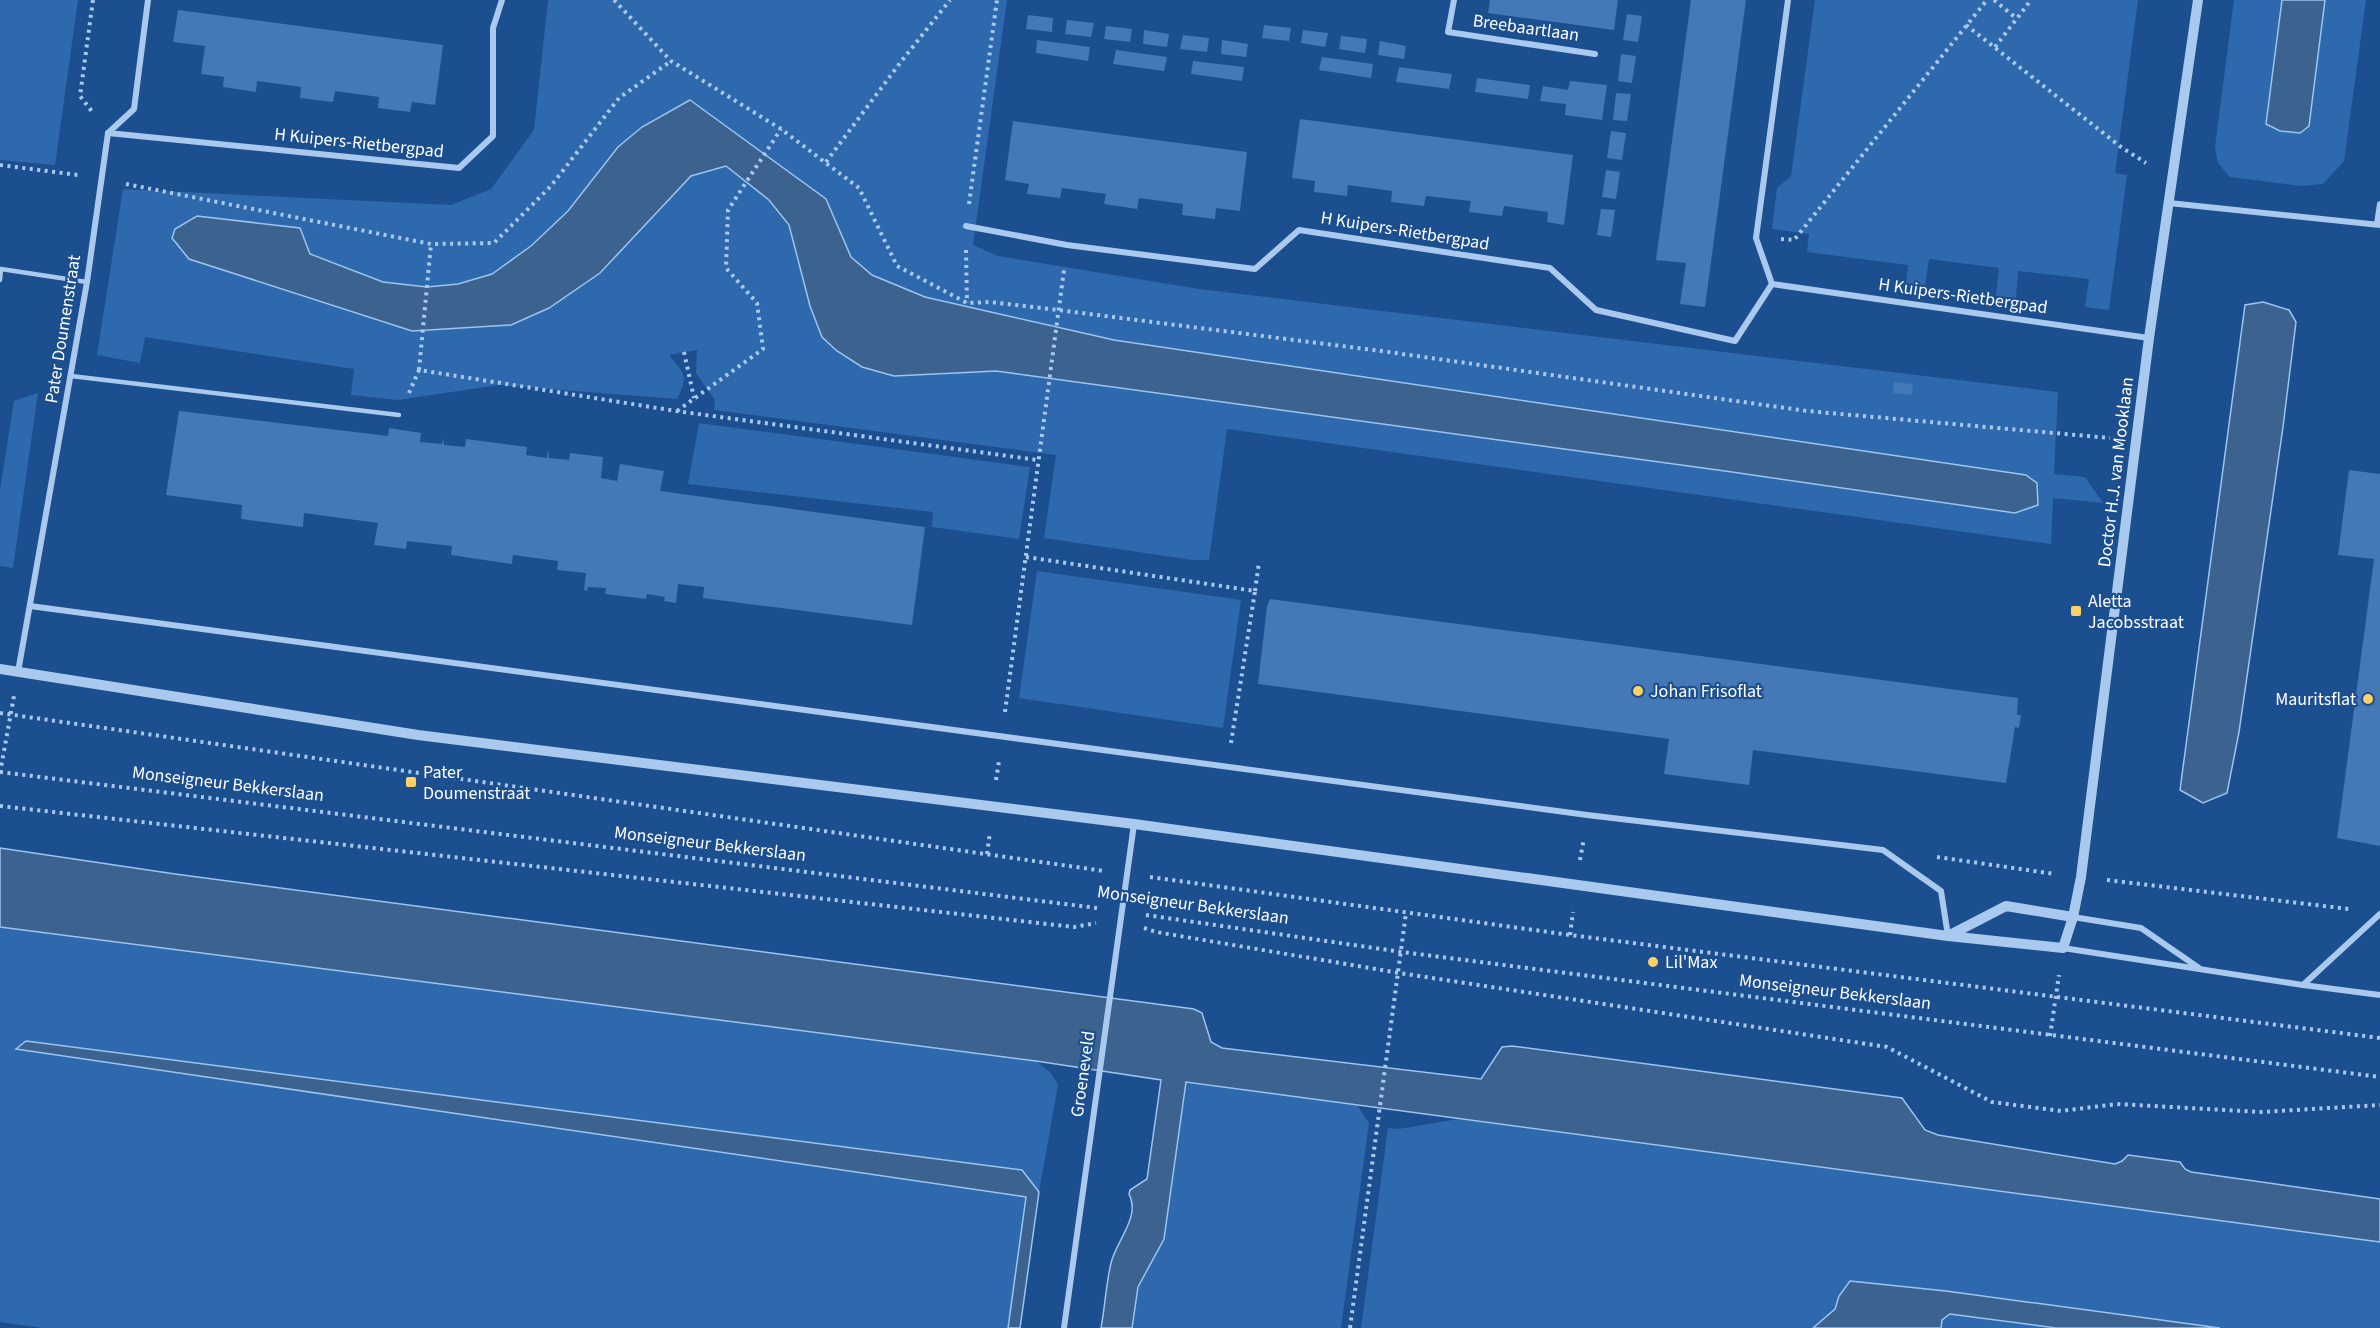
<svg xmlns="http://www.w3.org/2000/svg" width="2380" height="1328" viewBox="0 0 2380 1328" font-family="'Source Sans 3',sans-serif">
<style>
.green{fill:#2e69ad}
.water{fill:#3c6290;stroke:#9cc4f0;stroke-width:1.5}
.building{fill:#4478b7}
.lines{fill:none;stroke-linecap:round;stroke-linejoin:round}
.path{stroke:#a9c9ee;stroke-width:4;stroke-dasharray:3 4.5;stroke-linecap:butt}
.service{stroke:#a9c9ee;stroke-width:4.5}
.minor{stroke:#a9c9ee;stroke-width:6}
.tertiary{stroke:#a9c9ee;stroke-width:10}
.poi-dot{fill:#ffd166;stroke:#1b4f8f;stroke-width:2}
.labels{text-anchor:middle;dominant-baseline:central;stroke-width:4.5;stroke-linejoin:round;paint-order:stroke}
.street-label{font-size:18px;fill:#fff;stroke:#1b4f8f}
.poi-label{font-size:18px;fill:#fff;stroke:#1b4f8f;text-anchor:start}
</style>
<rect width="100%" height="100%" fill="#1b4f8f"/>
<!-- green -->
<g class="green">
<polygon points="0,0 78,0 55,165 0,160"/>
<path d="M548 0H1007L973 245 998 256 1199 289 2058 392 2054 474 2085 477 2103 503 2053 498 2051 544 1227 429 1209 560H1192L1044 538 1056 455 714 410 715 400 696 373 697 350 669 355C684 373 689 376 677 399L499 385 398 400 351 395 354 369 145 337 140 363 97 355 123 189 451 205 491 189 534 130Z"/>
<polygon points="1815,0 2138,0 2115,173 2127,175 2109,310 2085,307 2089,279 2018,271 2016,298 1996,296 1999,268 1929,259 1925,286 1906,284 1908,265 1807,252 1809,234 1772,229 1777,188 1791,176"/>
<polygon points="2234,0 2282,0 2266,124 2280,131 2300,133 2309,126 2325,0 2366,0 2344,161 2323,184 2301,186 2230,177 2218,163 2215,147"/>
<polygon points="38,393 13,568 0,566 0,490 14,401"/>
<polygon points="699,423 1030,467 1019,539 932,527 933,512 688,484"/>
<polygon points="1037,571 1241,600 1223,728 1019,698"/>
<polygon points="0,927 1036,1061 1051,1073 1058,1085 1039,1192 1022,1170 1011,1194 1026,1197 1008,1328 43,1328 0,1322"/>
<polygon points="1185,1082 1357,1105 1369,1123 1341,1328 1132,1328 1138,1287 1164,1239"/>
<polygon points="1458,1119 2380,1242 2380,1328 2220,1328 1946,1291 1839,1296 1835,1309 1813,1328 1361,1328 1388,1128 1398,1129"/>
<polygon points="1950,1314 2056,1328 1941,1328 1942,1320"/>
</g>
<!-- water -->
<g class="water">
<polygon points="2282,0 2325,0 2309,126 2300,133 2280,131 2266,124"/>
<polygon points="690,100 826,199 851,257 872,275 925,297 1114,340 2026,475 2037,483 2038,505 2015,513 1725,471 996,371 894,376 862,367 837,351 822,337 810,306 789,225 769,200 726,166 691,176 600,273 549,308 511,325 412,331 189,259 172,238 175,229 197,216 300,228 310,254 383,282 427,287 458,284 492,274 531,246 568,211 618,147 642,127"/>
<polygon points="2263,302 2289,310 2296,322 2283,427 2239,732 2227,793 2203,803 2180,790 2245,305"/>
<path d="M0 848 175 874 1194 1009 1202 1013 1211 1042 1222 1048 1481 1079 1502 1047 1512 1046 1902 1098 1925 1130 1938 1135 2115 1164 2122 1161 2128 1155 2180 1162 2185 1169 2191 1172 2380 1199V1242L1186 1082 1164 1239 1138 1287 1132 1328H1101C1105 1307 1106 1284 1111 1263 1116 1241 1141 1217 1129 1194L1130 1190 1147 1179 1161 1080 1036 1061 0 927Z"/>
<polygon points="26,1041 1022,1170 1039,1192 1020,1328 1008,1328 1026,1197 16,1049"/>
<polygon points="1850,1281 1946,1291 2220,1328 2056,1328 1950,1314 1942,1320 1941,1328 1813,1328 1835,1309 1839,1296"/>
</g>
<!-- building -->
<g class="building">
<polygon points="1490,0 1618,0 1614,30 1488,13"/>
<polygon points="1691,0 1746,0 1705,307 1680,304 1686,263 1656,260"/>
<polygon points="178,10 443,45 435,105 412,102 410,112 378,108 379,97 335,91 333,102 300,98 301,87 257,81 256,92 223,87 224,77 201,74 205,46 173,42"/>
<polygon points="1627,14 1642,16 1638,42 1623,40"/>
<polygon points="1028,15 1053,18 1052,32 1026,29"/>
<polygon points="1067,20 1094,23 1091,37 1065,34"/>
<polygon points="1264,25 1291,28 1289,41 1262,38"/>
<polygon points="1106,26 1132,29 1130,42 1104,39"/>
<polygon points="1144,30 1169,34 1167,47 1143,44"/>
<polygon points="1303,30 1328,33 1325,47 1301,43"/>
<polygon points="1183,35 1209,38 1207,52 1180,49"/>
<polygon points="1341,36 1367,39 1365,53 1339,49"/>
<polygon points="1037,40 1090,47 1088,61 1036,53"/>
<polygon points="1222,40 1248,44 1246,57 1221,54"/>
<polygon points="1380,41 1406,46 1404,59 1378,55"/>
<polygon points="1116,50 1167,57 1164,71 1113,64"/>
<polygon points="1621,54 1636,56 1632,83 1618,81"/>
<polygon points="1322,57 1373,64 1371,78 1319,70"/>
<polygon points="1193,61 1244,67 1242,81 1191,74"/>
<polygon points="1399,67 1452,74 1449,89 1396,82"/>
<polygon points="1477,78 1530,85 1528,99 1475,92"/>
<polygon points="1570,81 1607,85 1602,120 1565,115 1566,104 1540,101 1543,86 1568,90"/>
<polygon points="1616,93 1631,94 1627,121 1613,120"/>
<polygon points="1300,119 1573,155 1564,225 1547,222 1548,212 1504,206 1502,216 1469,212 1471,201 1426,196 1424,206 1408,204 1391,202 1392,191 1348,185 1347,196 1314,192 1315,181 1292,178"/>
<polygon points="1013,121 1247,152 1240,211 1216,208 1215,219 1182,215 1183,204 1139,198 1137,209 1104,204 1106,194 1062,188 1060,198 1027,194 1029,184 1005,180"/>
<polygon points="1611,131 1626,133 1622,160 1607,158"/>
<polygon points="1606,170 1620,172 1616,199 1602,197"/>
<polygon points="1601,209 1615,210 1611,237 1597,235"/>
<polygon points="1894,382 1913,384 1912,395 1893,393"/>
<polygon points="179,411 388,436 389,428 421,433 420,442 442,444 443,438 444,445 465,447 466,439 527,447 526,455 547,458 548,449 549,458 569,460 570,453 603,457 601,478 617,481 620,464 664,471 660,491 925,527 912,625 703,598 704,587 678,584 676,603 664,601 665,597 647,594 646,599 605,594 606,588 588,587 587,591 584,590 586,573 557,570 558,561 513,555 512,564 451,555 452,546 407,541 406,549 374,545 378,523 304,513 303,527 241,519 242,505 166,495"/>
<polygon points="2349,470 2380,474 2380,846 2337,838 2374,559 2338,555"/>
<polygon points="1270,599 2018,698 2017,715 2021,715 2019,728 2015,727 2006,783 1753,750 1749,785 1664,774 1669,739 1258,684 1267,606"/>
</g>
<g class="lines">
<!-- path -->
<g class="path">
<polyline points="93,0 80,96 94,114"/>
<polyline points="614,0 671,61 781,129 859,188 897,266 967,303 990,302 1058,310 1381,351 1807,411 2110,438"/>
<polyline points="1994,0 2016,18"/>
<polyline points="1966,25 2121,147 2146,163"/>
<polyline points="1995,47 2031,0"/>
<polyline points="826,162 900,63 950,0"/>
<polyline points="0,165 78,175"/>
<polyline points="126,184 431,244 494,243 551,186 619,98 671,61"/>
<polyline points="969,204 997,0"/>
<polyline points="1781,239 1794,240 1987,0"/>
<polyline points="966,250 967,303"/>
<polyline points="684,352 694,398"/>
<polyline points="419,370 431,244"/>
<polyline points="409,393 419,370 676,411 1038,460"/>
<polyline points="677,411 763,349 757,303 726,268 728,210 781,129"/>
<polyline points="1026,557 1255,591 1231,743"/>
<polyline points="1255,591 1259,562"/>
<polyline points="1005,712 1064,270"/>
<polyline points="0,713 1104,871"/>
<polyline points="0,772 1097,908"/>
<polyline points="0,773 14,696"/>
<polyline points="996,780 999,761"/>
<polyline points="0,806 1074,927 1096,923"/>
<polyline points="987,854 990,832"/>
<polyline points="1937,857 2055,874"/>
<polyline points="1580,860 1584,838"/>
<polyline points="1150,877 1570,935 2380,1038"/>
<polyline points="2107,880 2349,909"/>
<polyline points="1146,915 1402,952 2380,1077"/>
<polyline points="1144,928 1156,932 1399,973 1887,1047 1992,1102 2061,1111 2117,1104 2261,1112 2380,1105"/>
<polyline points="1570,935 1573,912"/>
<polyline points="2050,1036 2059,975"/>
<polyline points="1350,1328 1406,913"/>
</g>
<!-- service -->
<g class="service">
<polyline points="0,280 1,269 87,282"/>
<polyline points="71,376 399,415"/>
</g>
<!-- minor -->
<g class="minor">
<polyline points="1454,0 1448,32 1595,54"/>
<polyline points="1788,0 1756,238 1772,284 2149,338"/>
<polyline points="108,133 459,168 493,136 493,28 502,0"/>
<polyline points="2169,203 2380,225"/>
<polyline points="2377,224 2380,204"/>
<polyline points="966,226 1067,245 1255,269 1299,230 1550,268 1596,310 1735,341 1772,284"/>
<polyline points="30,606 1587,815 1883,850 1941,891 1948,936"/>
<polyline points="18,672 87,282 108,133 134,109 148,0"/>
<polyline points="2073,917 2141,928 2199,968"/>
<polyline points="2063,948 2303,985 2380,995"/>
<polyline points="2303,985 2380,914"/>
<polyline points="1064,1328 1134,824"/>
</g>
<!-- tertiary -->
<g class="tertiary">
<polyline points="0,669 418,735 1134,824 1948,936 2063,948 2073,917 2081,877 2149,338 2198,0"/>
<polyline points="1948,936 2006,906 2073,917"/>
</g>
</g>
<!-- markers -->
<g class="poi-dot">
<rect x="2070" y="605" width="12" height="12" rx="3"/>
<circle cx="1638" cy="691" r="6"/>
<circle cx="2368" cy="699" r="6"/>
<rect x="405" y="776" width="12" height="12" rx="3"/>
<circle cx="1653" cy="962" r="6"/>
</g>
<g class="labels">
<!-- street labels -->
<g class="street-label">
<text transform="translate(1526 28) rotate(8)">Breebaartlaan</text>
<text transform="translate(359 143) rotate(6)">H Kuipers-Rietbergpad</text>
<text transform="translate(1405 231) rotate(9)">H Kuipers-Rietbergpad</text>
<text transform="translate(1963 296) rotate(8)">H Kuipers-Rietbergpad</text>
<text transform="translate(63 329) rotate(-81)">Pater Doumenstraat</text>
<text transform="translate(2116 472) rotate(-83)">Doctor H.J. van Mooklaan</text>
<text transform="translate(228 784) rotate(7)">Monseigneur Bekkerslaan</text>
<text transform="translate(710 844) rotate(7)">Monseigneur Bekkerslaan</text>
<text transform="translate(1193 905) rotate(8)">Monseigneur Bekkerslaan</text>
<text transform="translate(1835 992) rotate(7)">Monseigneur Bekkerslaan</text>
<text transform="translate(1083 1074) rotate(-82)">Groeneveld</text>
</g>
<!-- poi labels -->
<g class="poi-label">
<text x="2088" y="601">Aletta<tspan x="2088" dy="21">Jacobsstraat</tspan></text>
<text x="1650" y="691">Johan Frisoflat</text>
<text x="2356" y="699" text-anchor="end">Mauritsflat</text>
<text x="423" y="772">Pater<tspan x="423" dy="21">Doumenstraat</tspan></text>
<text x="1665" y="962">Lil'Max</text>
</g>
</g>
</svg>
